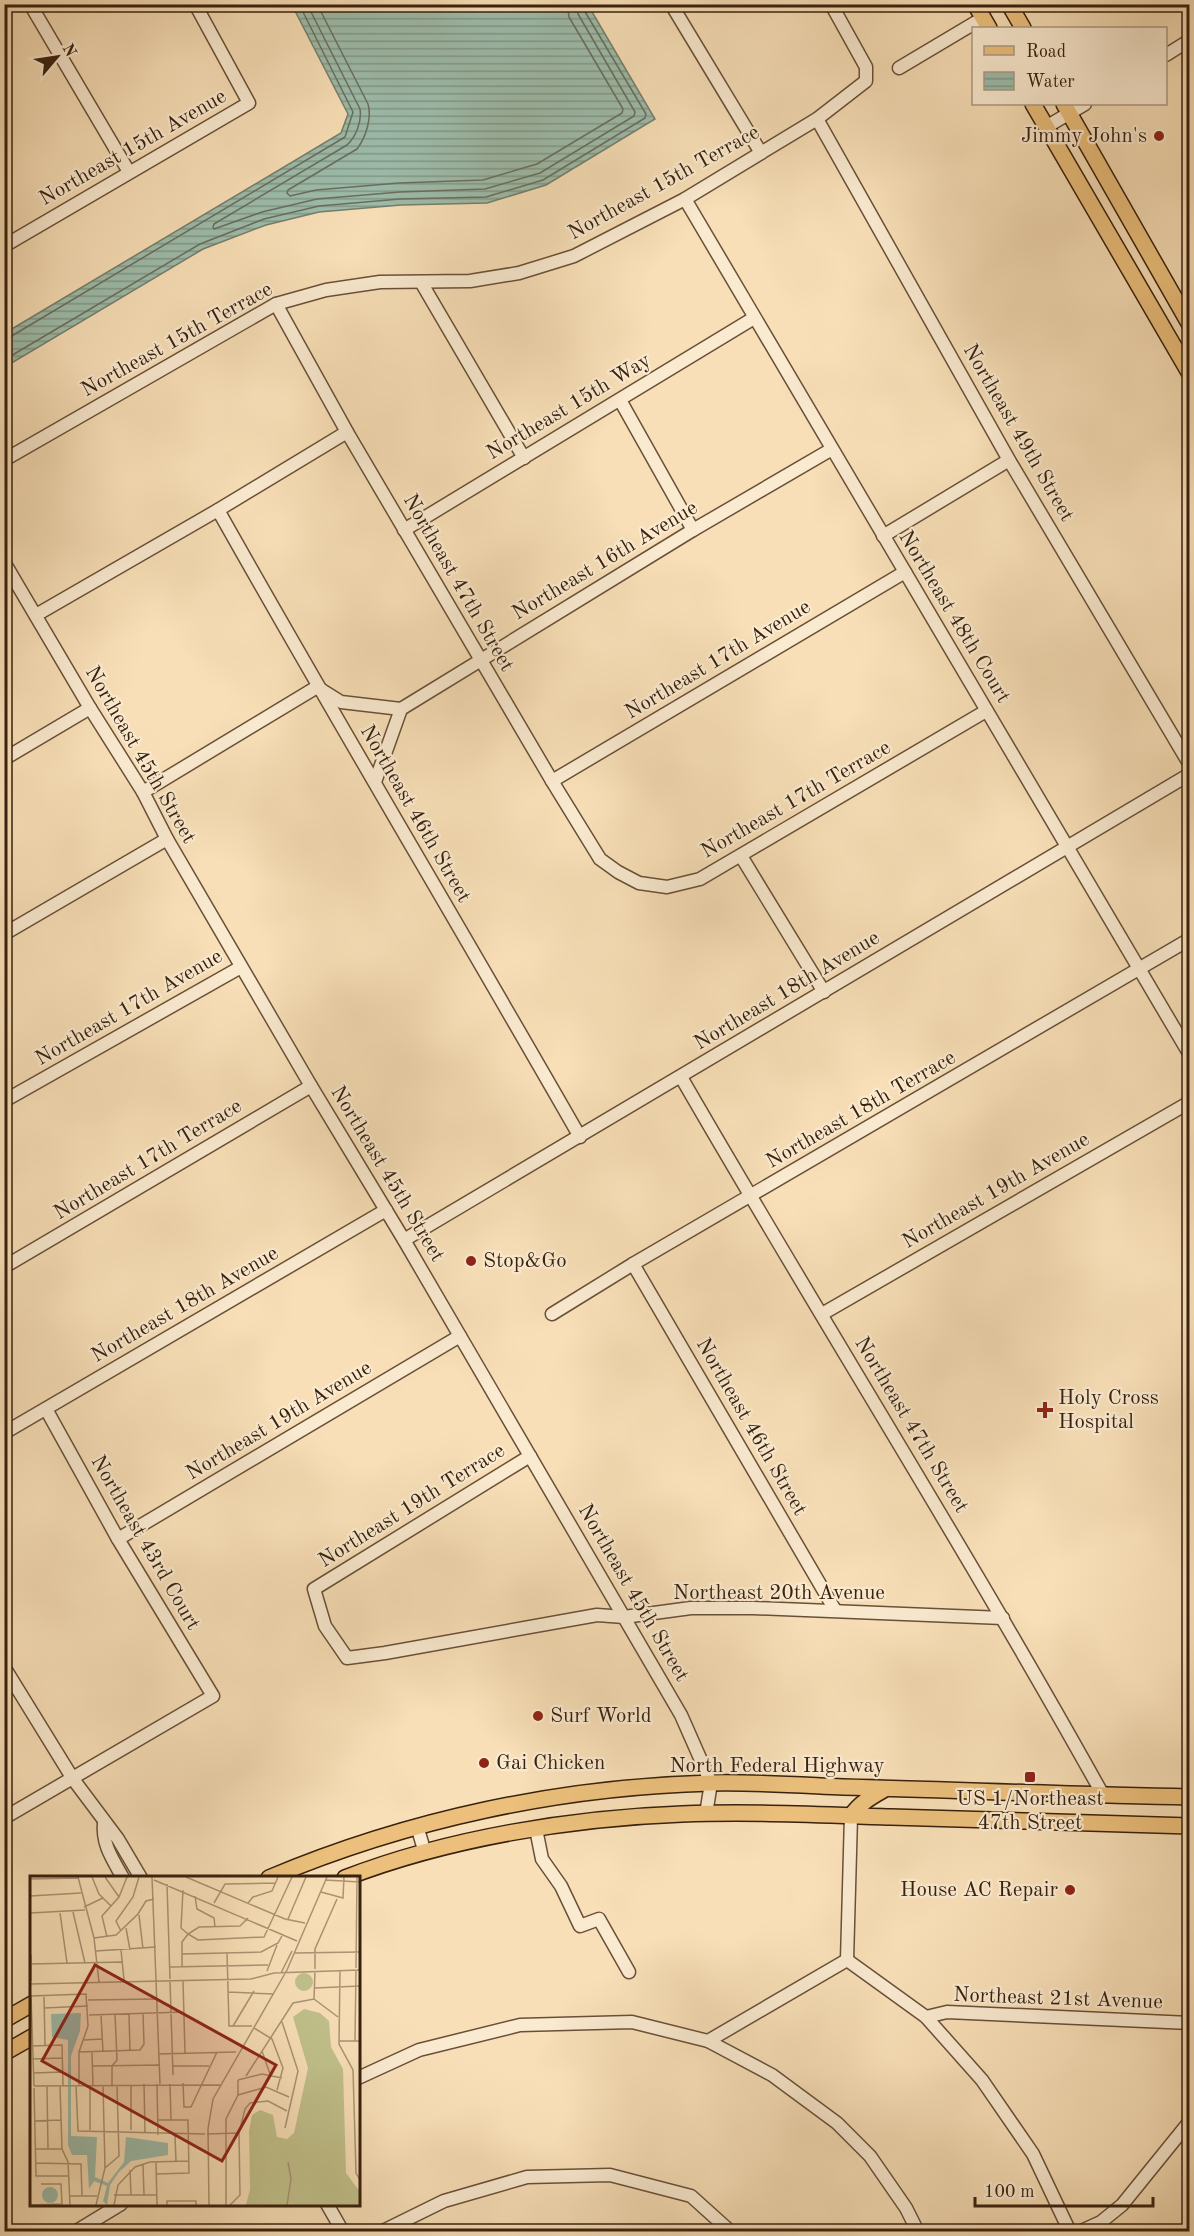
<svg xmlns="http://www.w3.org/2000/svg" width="1194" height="2236" viewBox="0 0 1194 2236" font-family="'Old Standard TT',serif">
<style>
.water{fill:url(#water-rules);stroke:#757f6d;stroke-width:1.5}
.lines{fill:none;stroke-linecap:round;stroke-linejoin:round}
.shore{stroke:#6a6f5d;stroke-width:1.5}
.minor-casing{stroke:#685038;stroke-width:15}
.major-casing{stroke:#38210e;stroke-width:18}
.minor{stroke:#faead0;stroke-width:12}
.major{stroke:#ecc07c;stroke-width:15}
.poi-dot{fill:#8f2418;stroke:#faead0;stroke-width:2}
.labels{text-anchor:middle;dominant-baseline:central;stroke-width:4.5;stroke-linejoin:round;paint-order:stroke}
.poi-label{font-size:21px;fill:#38210e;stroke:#faead0;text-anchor:start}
.street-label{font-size:21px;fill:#38210e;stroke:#faead0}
.inset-road{fill:none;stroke:#ab9373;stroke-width:1.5}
.view{fill:#8f2418;fill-opacity:0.15;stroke:#8f2418;stroke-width:3}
.inset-edge{fill:none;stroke:#38210e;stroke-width:3}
</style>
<defs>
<pattern id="water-rules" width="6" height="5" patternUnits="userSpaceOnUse" patternTransform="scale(1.5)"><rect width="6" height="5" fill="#9dbdac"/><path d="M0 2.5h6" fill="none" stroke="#81998a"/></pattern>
</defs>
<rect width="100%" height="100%" fill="#f8dfb7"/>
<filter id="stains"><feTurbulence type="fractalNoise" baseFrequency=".00333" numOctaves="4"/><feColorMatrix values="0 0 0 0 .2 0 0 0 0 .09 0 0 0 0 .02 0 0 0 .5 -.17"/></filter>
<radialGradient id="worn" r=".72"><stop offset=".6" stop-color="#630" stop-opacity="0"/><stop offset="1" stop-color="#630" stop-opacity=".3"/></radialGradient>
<!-- water -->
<polygon class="water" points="292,5 588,5 655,119 546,185 487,203 401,205 319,212 266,225 203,249 5,367 5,333 341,133 348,114"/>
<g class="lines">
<!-- shore -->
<g class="shore">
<path d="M307 4 360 109C362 121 356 137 347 145L214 224 213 227 214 229 262 212 317 199 400 192 485 189 540 173 634 116 635 112 578 14 576 4"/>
<path d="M317 4 368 104C372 118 366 137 357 149L288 190 287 193 290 196 316 190 399 183 483 180 537 164 622 113 623 109 569 17 567 4"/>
<polyline points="4,337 10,337 345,137 353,112 299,4"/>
<polyline points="4,360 200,244 264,219 319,206 400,199 486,197 543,180 645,118 646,114 584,10 583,4"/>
</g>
<defs>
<g id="minor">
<polyline points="30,4 129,172"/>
<polyline points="671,4 761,153"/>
<polyline points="1166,55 1190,40"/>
<polyline points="899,68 983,18"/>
<polyline points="817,119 1009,460 1190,765"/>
<polyline points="1046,127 1085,104"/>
<polyline points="685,199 1190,1055"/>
<polyline points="4,246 249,103 195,4"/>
<polyline points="421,282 524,458"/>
<polyline points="276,304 347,432 552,781 600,859 618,872 639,883 667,887 700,879 986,711"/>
<polyline points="620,400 693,530"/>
<polyline points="4,460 276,304 326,290 380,282 470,281 519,273 574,256 685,199 817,119 866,81 866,67 831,4"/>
<path d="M218 510C336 720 460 927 580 1137"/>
<polyline points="404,530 754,318"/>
<polyline points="883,536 1009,460"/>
<polyline points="4,562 90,708 143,792 167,839 311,1086 404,1240 681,1715 711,1783 706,1814"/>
<polyline points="36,615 218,510 347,432"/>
<polyline points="4,759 90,708"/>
<polyline points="552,781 905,572"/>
<polyline points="375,782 401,709"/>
<polyline points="143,792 317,687 341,702 401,709 693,530 832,449"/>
<polyline points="741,856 824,992"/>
<polyline points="4,934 167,839"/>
<path d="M681 1077C820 1318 968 1552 1103 1795"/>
<polyline points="4,1101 241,967"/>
<polyline points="404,1240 1190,774"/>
<polyline points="633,1264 835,1610"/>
<polyline points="4,1267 311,1086"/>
<polyline points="552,1314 633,1264 1190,939"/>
<polyline points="822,1314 1190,1102"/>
<polyline points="4,1433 386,1210"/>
<polyline points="530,1456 314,1589 325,1626 347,1658 385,1653 597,1615 624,1617 691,1608 753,1608 1003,1618"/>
<polyline points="118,1539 460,1336"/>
<polyline points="4,1667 73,1779 118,1839 141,1878"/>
<polyline points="4,1818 213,1696 118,1539 46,1409"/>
<path d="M104 1822C102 1845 112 1858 123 1878"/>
<polyline points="417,1826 425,1853"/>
<polyline points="536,1829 542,1859 561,1886 580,1926 599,1919 629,1972"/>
<polyline points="847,1960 926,2017 982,2080 1033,2154 1070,2232"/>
<polyline points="847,1960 851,1816"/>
<polyline points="926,2017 947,2012 1190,2023"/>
<polyline points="708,2041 772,2075 837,2123 870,2156 906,2208 918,2232"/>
<polyline points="358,2078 419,2050 520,2025 632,2022 708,2041 847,1960"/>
<polyline points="327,2204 343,2232"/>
<polyline points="75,2232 121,2204"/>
<polyline points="381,2232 444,2201 527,2177 610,2175 691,2196 731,2232"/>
<polyline points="1079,2232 1101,2222 1122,2205 1190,2121"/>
</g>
<g id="major">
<polyline points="975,4 989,28"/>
<polyline points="1009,4 1023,28"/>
<polyline points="1033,104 1190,374"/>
<polyline points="1064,104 1190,325"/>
<path d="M851 1816C860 1803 871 1797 885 1789"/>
<path d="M269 1878C409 1819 560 1787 711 1783 755 1782 799 1785 843 1787 958 1790 1074 1795 1190 1797"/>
<path d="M345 1878C448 1838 573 1818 682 1814 752 1811 821 1815 891 1817 990 1820 1090 1823 1190 1826"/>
<polyline points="4,2020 32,2004"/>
<polyline points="4,2053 32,2037"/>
</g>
</defs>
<!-- minor casing -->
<use href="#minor" class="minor-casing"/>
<!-- major casing -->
<use href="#major" class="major-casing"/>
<!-- minor -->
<use href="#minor" class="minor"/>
<!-- major -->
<use href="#major" class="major"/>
</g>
<!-- markers -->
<g class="poi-dot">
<circle cx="1159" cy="136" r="6"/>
<circle cx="471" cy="1261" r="6"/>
<path d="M1042 1401h6v6h6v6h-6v6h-6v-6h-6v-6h6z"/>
<circle cx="538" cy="1716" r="6"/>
<circle cx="484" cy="1763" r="6"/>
<rect x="1024" y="1771" width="12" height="12" rx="3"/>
<circle cx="1070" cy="1890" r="6"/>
</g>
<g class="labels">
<!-- poi labels -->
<g class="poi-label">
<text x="1147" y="136" text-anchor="end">Jimmy John's</text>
<text x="483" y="1261">Stop&amp;Go</text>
<text x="1058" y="1398">Holy Cross<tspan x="1058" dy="24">Hospital</tspan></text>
<text x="550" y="1716">Surf World</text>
<text x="496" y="1763">Gai Chicken</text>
<text x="1030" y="1799" text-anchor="middle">US 1/Northeast<tspan x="1030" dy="24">47th Street</tspan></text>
<text x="1058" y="1890" text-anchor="end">House AC Repair</text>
</g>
<!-- street labels -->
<g class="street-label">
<text transform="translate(133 148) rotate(-30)">Northeast 15th Avenue</text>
<text transform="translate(664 183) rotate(-29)">Northeast 15th Terrace</text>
<text transform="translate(177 340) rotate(-29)">Northeast 15th Terrace</text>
<text transform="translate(569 407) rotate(-31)">Northeast 15th Way</text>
<text transform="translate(1018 433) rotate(60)">Northeast 49th Street</text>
<text transform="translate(605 561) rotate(-31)">Northeast 16th Avenue</text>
<text transform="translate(458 583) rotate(60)">Northeast 47th Street</text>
<text transform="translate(954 617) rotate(59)">Northeast 48th Court</text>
<text transform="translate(718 660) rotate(-31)">Northeast 17th Avenue</text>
<text transform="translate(140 755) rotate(60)">Northeast 45th Street</text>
<text transform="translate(796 800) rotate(-30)">Northeast 17th Terrace</text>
<text transform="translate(415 814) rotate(60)">Northeast 46th Street</text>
<text transform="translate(787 991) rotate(-31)">Northeast 18th Avenue</text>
<text transform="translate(129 1008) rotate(-30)">Northeast 17th Avenue</text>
<text transform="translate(861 1110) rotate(-30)">Northeast 18th Terrace</text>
<text transform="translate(148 1160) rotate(-31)">Northeast 17th Terrace</text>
<text transform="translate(387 1174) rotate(59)">Northeast 45th Street</text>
<text transform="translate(996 1191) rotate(-30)">Northeast 19th Avenue</text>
<text transform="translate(185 1305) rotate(-30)">Northeast 18th Avenue</text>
<text transform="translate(279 1421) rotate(-31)">Northeast 19th Avenue</text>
<text transform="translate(911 1425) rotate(59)">Northeast 47th Street</text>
<text transform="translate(751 1427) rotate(60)">Northeast 46th Street</text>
<text transform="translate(412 1506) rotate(-32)">Northeast 19th Terrace</text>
<text transform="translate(145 1543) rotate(60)">Northeast 43rd Court</text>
<text transform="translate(633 1593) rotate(60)">Northeast 45th Street</text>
<text x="779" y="1593">Northeast 20th Avenue</text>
<text x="777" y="1766">North Federal Highway</text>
<text transform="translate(1058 1999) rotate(2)">Northeast 21st Avenue</text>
</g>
</g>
<!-- overview -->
<g transform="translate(30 1876)">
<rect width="330" height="330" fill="#f8dfb7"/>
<path d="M274 133 290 137 299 145 301 171 313 193 316 297 330 316V329H216L220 313 219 255 222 239 230 234 243 239 247 261 257 263 264 257 278 192 263 141Z" fill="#c1c18c"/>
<path d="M265 106a9 9 0 1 1 18 0a9 9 0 1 1-18 0Z" fill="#c1c18c"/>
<path d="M51 137 50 155 41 180V260L67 261 65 301 78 307 94 286 96 261 138 267V279L101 285 89 296 80 309 77 329 73 325 77 310 64 305 59 313 57 279H42L38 269V164L22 161 21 138ZM12 319a8 8 0 1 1 16 0a8 8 0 1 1-16 0Z" fill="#9dbdac"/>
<path class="inset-road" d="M48 1 64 62 69 106M62 1 69 18 81 30M75 1 89 21M122 1 130 208M156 1 255 43 275 47M0 3 48 2M124 4 267 65M295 4 330 6M137 8 140 103M291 16 313 22 314 1M0 20 51 17M165 20 167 33 184 42 185 51M184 27 195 8 245 7M218 27 223 21 242 15 248 1M54 31 73 22M43 36 55 87M0 37 55 34M30 37 37 87M109 39 113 73M218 42 210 50 169 51 158 58 168 64 234 61 262 1M258 43 276 1M96 52 100 74M91 55 86 45 103 21 109 1M77 61 72 40 89 21 97 1M64 62 86 59 108 38 116 25 124 23M91 74 94 104M66 75 126 71M197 76 199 150H222M264 77 330 76M152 78 231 76 248 67 253 58M1 79V105M0 88 93 86M140 91 238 89M152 91V66L158 58 151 52 153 14M326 92 327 1M285 93V73L307 23M237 95 247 69M310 95 309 168 323 194 326 297 330 304M251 97 262 75M140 105 143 199M153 105 155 177M0 108 221 103 244 97 330 94M285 112 330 110M198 116 244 118M14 119 15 169M284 123 285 95M58 124 128 123M14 132 58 130M99 138 100 175M59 139 154 136M71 139 73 176M252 146 268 195 255 252M203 150 224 115M224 152 242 163 253 192 247 214M54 164 72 163M309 165H330M325 165 326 94M2 170 32 169 33 210M232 175 240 198M49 176 110 174 114 168 113 137M62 176 63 210M129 178 206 176M2 183 32 182M63 190 130 189M142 190H179M3 197 32 196M216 200 263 127 284 123 308 141M208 204 232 198 252 202M153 207 154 231H161L187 176M114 208 115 256M127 208 128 259M140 208 141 244M82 209V190L87 184 85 138M101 209V254M4 210 1 120 56 118 58 150 49 176V210M4 210 190 209M30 210 32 273 38 286 40 329M46 210 48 255 175 258M60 210V254M17 211 18 273M4 212 6 300H38M208 219 236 211 259 221M4 245 31 244M177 258 209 257M145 260 146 285M5 273H32M126 286 127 329M5 287 51 288 52 320M113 288 114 319M75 292 89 280 87 209M100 294 101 319M126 298 159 297 158 244H128M84 319H127M40 320H67M0 329 32 328 31 308H11M66 329 75 292 73 209M84 329 88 309 105 291 120 286 159 285M137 329V325H166V329M179 329 178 253 183 223 257 94 297 1M196 329V243L208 219V204M200 329 210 319 209 257 215 233 220 227 238 225 257 235M257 329 261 303 258 286"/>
<path class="view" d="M65 89 246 189 192 285 12 185Z"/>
<rect width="330" height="330" class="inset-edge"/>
</g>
<!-- margin -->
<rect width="1194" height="2236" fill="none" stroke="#f8dfb7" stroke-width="24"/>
<rect x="6" y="6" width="1182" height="2224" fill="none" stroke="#38210e" stroke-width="3"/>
<rect x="12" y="12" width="1170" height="2212" fill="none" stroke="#38210e" stroke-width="1.5"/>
<!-- legend -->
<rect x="972" y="27" width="195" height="78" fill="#faead0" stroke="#ac9a82" stroke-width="1.5"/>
<rect x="984" y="46" width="30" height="9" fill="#ecc07c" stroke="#ac9a82" stroke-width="1.5"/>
<text x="1026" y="57" font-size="18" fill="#38210e">Road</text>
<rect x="984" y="72" width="30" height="18" fill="url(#water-rules)" stroke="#ac9a82" stroke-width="1.5"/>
<text x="1026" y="87" font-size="18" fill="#38210e">Water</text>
<!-- north arrow -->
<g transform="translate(57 57) rotate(61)" stroke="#faead0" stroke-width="4.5" paint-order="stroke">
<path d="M0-4.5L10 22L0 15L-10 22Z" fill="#38210e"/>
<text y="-9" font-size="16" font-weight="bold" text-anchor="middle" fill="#38210e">N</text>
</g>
<!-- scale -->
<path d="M975 2197v9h178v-9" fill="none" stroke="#38210e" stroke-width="3"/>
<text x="984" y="2197" font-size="18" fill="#38210e" stroke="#faead0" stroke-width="4.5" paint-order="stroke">100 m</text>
<rect width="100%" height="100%" filter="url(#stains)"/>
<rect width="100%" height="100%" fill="url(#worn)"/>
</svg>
